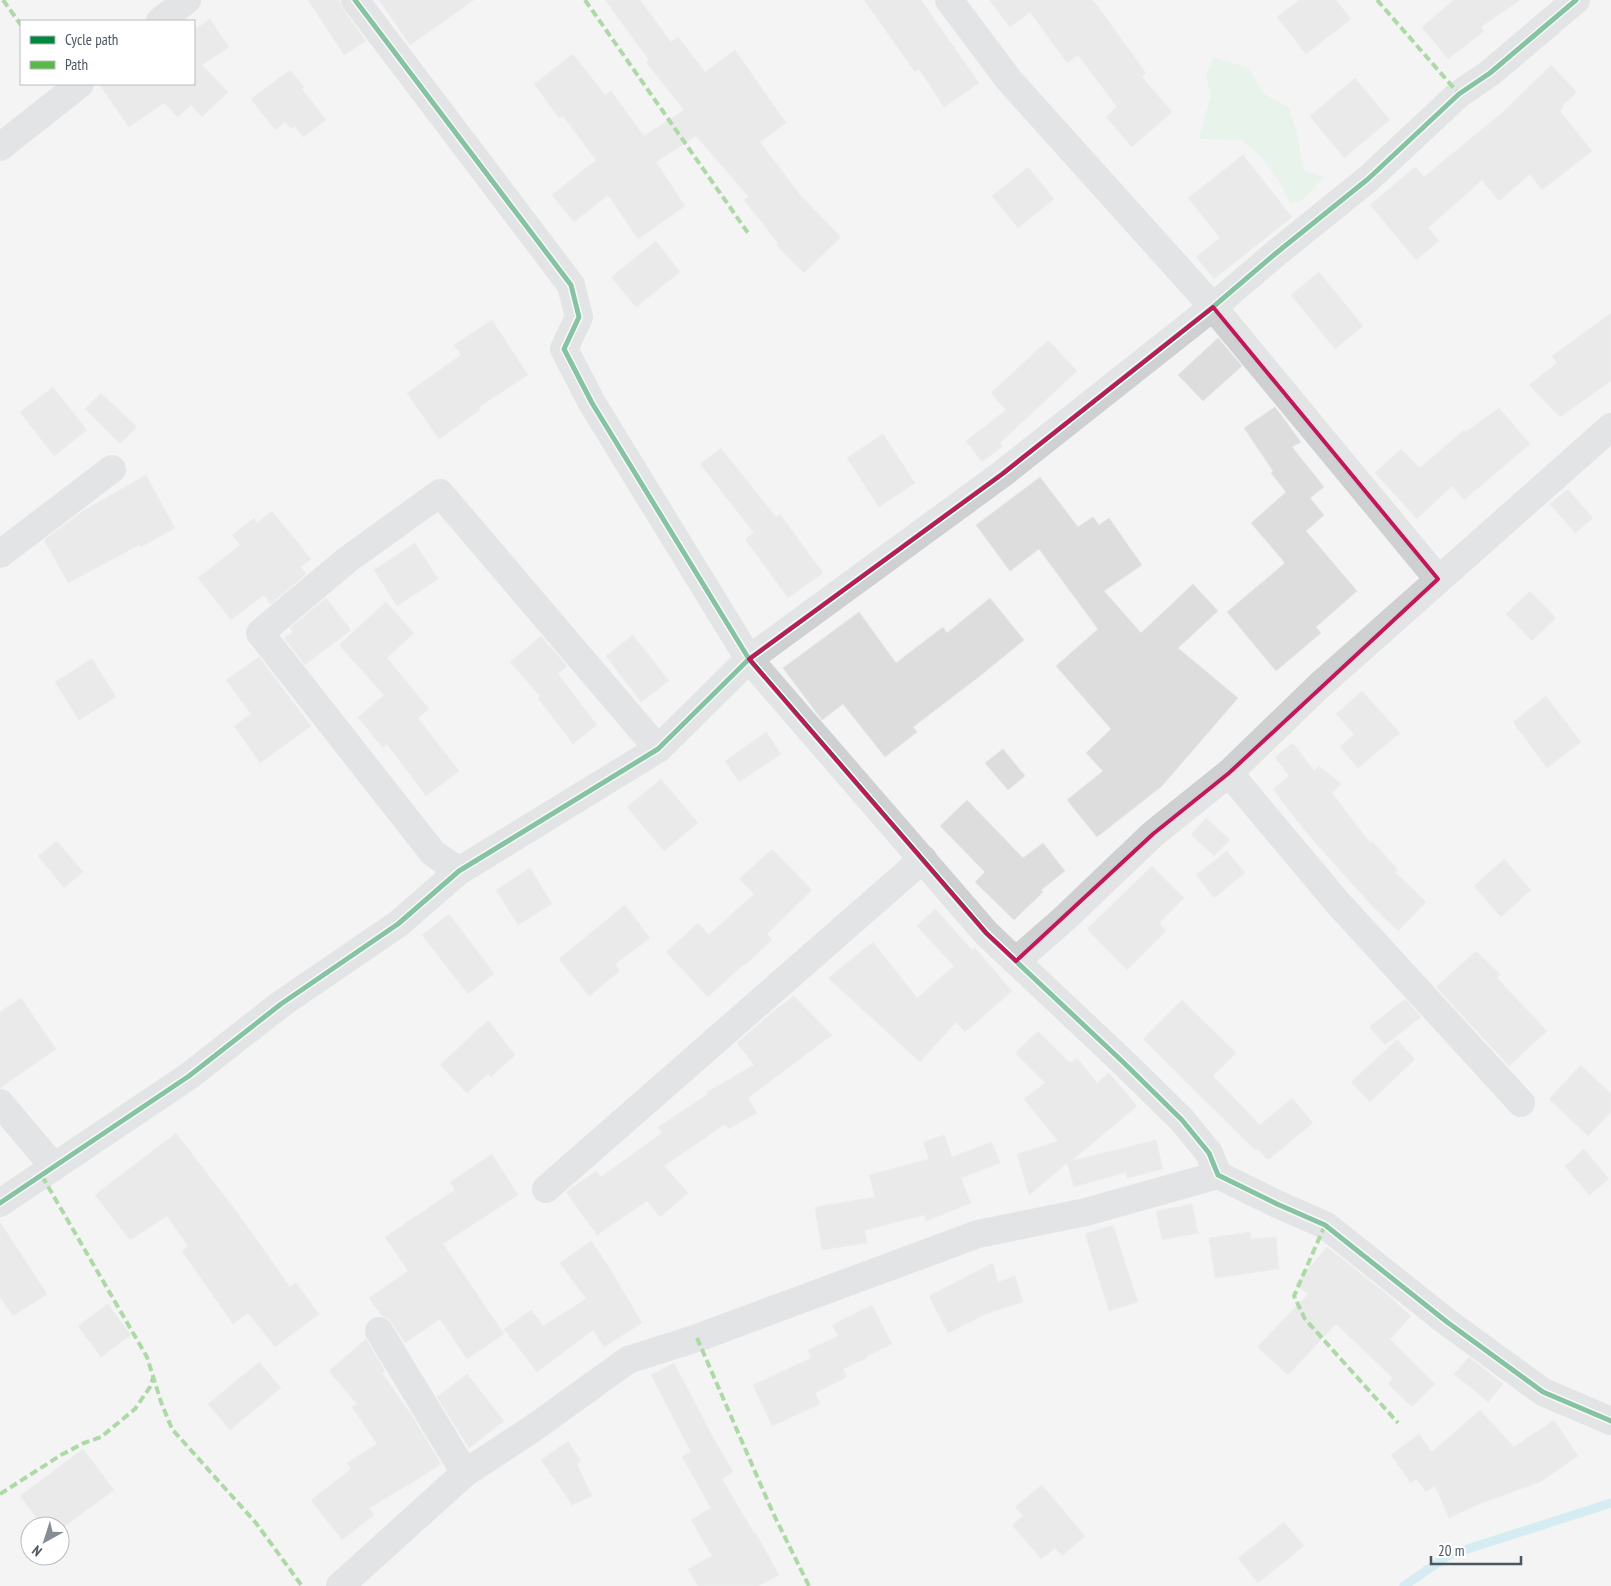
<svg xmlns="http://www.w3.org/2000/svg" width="1611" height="1586" viewBox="0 0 1611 1586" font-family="'PT Sans Narrow',sans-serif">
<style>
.green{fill:#d9f2e3}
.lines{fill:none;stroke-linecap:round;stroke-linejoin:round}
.stream{stroke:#aee2f0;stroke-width:9}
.building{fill:#ddddde;stroke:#e5e6e7}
.minor{stroke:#ced0d2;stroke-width:28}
.quiet{stroke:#58b947;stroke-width:4;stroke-dasharray:8 4;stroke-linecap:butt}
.cycleway-casing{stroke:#fff;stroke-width:8}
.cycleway{stroke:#00873e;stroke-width:5}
.marked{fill:none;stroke:#c2185b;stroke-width:4;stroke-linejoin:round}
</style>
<rect width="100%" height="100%" fill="#f4f4f4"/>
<!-- green -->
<polygon class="green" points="1213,57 1249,68 1264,94 1289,107 1298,138 1303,170 1324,177 1300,202 1290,203 1281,185 1263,159 1242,140 1199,139 1211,95 1206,77"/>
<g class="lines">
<!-- stream -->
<polyline class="stream" points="1404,1586 1449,1555 1611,1503"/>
</g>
<!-- building -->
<g class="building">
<polygon points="308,0 339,0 343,9 366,41 344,55"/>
<polygon points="379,0 474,0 410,45"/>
<polygon points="605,0 640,0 671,42 678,37 705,72 735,50 786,123 760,142 801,196 841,237 804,273 776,245 778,243 744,200 749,197 696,136 656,162 685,206 638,239 608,195 574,222 552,195 596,160 563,116 559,118 534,84 573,54 605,95 611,91 644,136 684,110 646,62 649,60"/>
<polygon points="864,0 921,0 979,83 944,107 919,69 915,72"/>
<polygon points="989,0 1093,0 1146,73 1142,77 1172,112 1132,147 1106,117 1117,107 1078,55 1067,63 1030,12 1010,27"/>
<polygon points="1299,0 1336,0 1351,19 1306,54 1277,17"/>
<polygon points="1454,0 1520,0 1481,27 1484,31 1448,59 1422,27"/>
<polygon points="210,19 229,47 202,65 228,92 202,117 191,105 178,117 164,103 129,127 99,84 194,84 194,30"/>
<polygon points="1551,65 1577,92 1562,106 1563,108 1560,111 1592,151 1542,190 1530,174 1499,201 1482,180 1428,228 1439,241 1416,260 1370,205 1415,167 1424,177 1503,112"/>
<polygon points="290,70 304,87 302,89 326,120 303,137 295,126 291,129 285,122 275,130 251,99"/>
<polygon points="1355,78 1390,120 1344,158 1310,116"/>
<polygon points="1243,155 1292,217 1214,279 1196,257 1220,238 1188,198"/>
<polygon points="1028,167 1054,199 1018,228 992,196"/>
<polygon points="656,241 680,272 636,307 611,277"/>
<polygon points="1319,272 1363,326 1335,349 1291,295"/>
<polygon points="1611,313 1611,381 1560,417 1529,385 1557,363 1552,356"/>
<polygon points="492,320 528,375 479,407 480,410 439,439 407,393 461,355 454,345"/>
<polygon points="1218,338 1242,366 1203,401 1178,375"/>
<polygon points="1048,340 1077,371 1000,443 1003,446 982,462 966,441 1006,410 991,393"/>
<polygon points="53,387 87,430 54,456 20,412"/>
<polygon points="101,393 137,427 120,444 85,409"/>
<polygon points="1275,407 1301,442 1292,447 1324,487 1310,498 1324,515 1306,531 1357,591 1316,627 1321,633 1276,671 1227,612 1285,563 1251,523 1286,492 1271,473 1273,471 1244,428"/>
<polygon points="1499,408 1530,444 1464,500 1452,486 1417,519 1375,473 1401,449 1420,468 1464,430 1466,432"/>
<polygon points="883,434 915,483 879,507 847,458"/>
<polygon points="721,448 776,517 780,514 823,573 788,598 745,539 754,533 700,464"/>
<polygon points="146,475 175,528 141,547 139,545 68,583 44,540 83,511"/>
<polygon points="1040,477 1078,527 1093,517 1099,525 1109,518 1142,565 1104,591 1141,633 1193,584 1218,611 1178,648 1238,698 1162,786 1097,837 1067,800 1103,771 1086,753 1111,729 1056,666 1098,629 1039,549 1010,571 976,525"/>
<polygon points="1568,489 1593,518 1575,533 1550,504"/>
<polygon points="272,511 311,559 301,567 306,574 271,604 264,595 231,620 198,578 240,545 232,535 254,518 257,523"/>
<polygon points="415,543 438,579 397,606 374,570"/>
<polygon points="1530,591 1556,618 1532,641 1506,614"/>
<polygon points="326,598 351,630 305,665 284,638 293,632 290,628"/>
<polygon points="990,598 1024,640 980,676 913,727 917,732 885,757 843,704 822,720 783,668 859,612 896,663 943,627 947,633"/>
<polygon points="386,602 414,633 387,658 429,709 418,718 459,771 426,796 387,744 383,748 358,717 384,695 339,645"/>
<polygon points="633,635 669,681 641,702 606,656"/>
<polygon points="541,636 567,666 558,674 597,725 573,744 538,698 540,696 510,662"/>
<polygon points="259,657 311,726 260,763 234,726 251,714 226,680"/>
<polygon points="92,659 116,697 79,720 55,682"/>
<polygon points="1362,691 1400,733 1358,768 1340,747 1354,734 1336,714"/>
<polygon points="1546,696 1581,742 1547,768 1513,722"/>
<polygon points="766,732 781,754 739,782 725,761"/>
<polygon points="1293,743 1314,771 1319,766 1341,784 1332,793 1370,843 1372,841 1398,870 1395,872 1426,902 1398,931 1373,907 1305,831 1273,789 1289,776 1275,757"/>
<polygon points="1003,749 1025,776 1008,790 985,763"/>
<polygon points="661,779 698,823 664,851 627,807"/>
<polygon points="967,800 1023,858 1043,843 1065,871 1041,890 1043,892 1014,920 975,882 985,872 940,826"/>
<polygon points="1206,818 1230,840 1214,856 1191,835"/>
<polygon points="57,841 83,872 64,888 38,856"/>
<polygon points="772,849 812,890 767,934 772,940 745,965 744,964 708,997 666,952 698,923 709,935 754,894 739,879"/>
<polygon points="1227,851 1245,873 1214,898 1196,875"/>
<polygon points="1504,859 1531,890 1501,917 1474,886"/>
<polygon points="1152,866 1184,898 1159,923 1166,931 1127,970 1087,929"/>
<polygon points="530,868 552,904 518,925 496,890"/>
<polygon points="625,905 650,938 615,964 620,971 589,996 559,959"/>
<polygon points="935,909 972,950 975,948 1012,991 965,1032 956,1022 920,1062 828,978 873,942 917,998 954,966 917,926"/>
<polygon points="449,914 494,973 468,994 422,935"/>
<polygon points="1476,951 1500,974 1497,978 1547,1031 1509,1066 1436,987"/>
<polygon points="794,996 832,1035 748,1098 757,1113 728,1129 725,1124 664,1166 688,1193 660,1217 647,1201 597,1235 566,1192 596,1171 601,1177 662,1133 658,1127 708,1094 707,1092 754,1065 737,1043 775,1010"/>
<polygon points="21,998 56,1049 0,1088 0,1012"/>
<polygon points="1405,999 1421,1017 1385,1045 1369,1027"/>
<polygon points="1182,1000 1236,1053 1213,1076 1260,1125 1292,1098 1313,1123 1268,1160 1258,1149 1256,1151 1143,1039"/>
<polygon points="488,1020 515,1055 491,1077 488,1074 467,1093 440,1065"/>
<polygon points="1038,1031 1070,1063 1077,1058 1097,1083 1109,1073 1137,1106 1071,1161 1156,1140 1163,1169 1127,1178 1126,1172 1074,1187 1067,1163 1029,1195 1017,1154 1058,1141 1024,1099 1045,1083 1015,1053"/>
<polygon points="1397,1040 1415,1059 1370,1102 1351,1082"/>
<polygon points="1581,1065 1611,1094 1611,1112 1588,1136 1549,1099"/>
<polygon points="176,1133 239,1215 290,1287 296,1283 319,1314 275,1347 248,1313 233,1324 182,1251 188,1246 167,1216 130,1240 95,1195"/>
<polygon points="944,1135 952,1157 992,1142 1000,1163 961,1178 971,1203 926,1221 924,1215 865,1230 867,1243 822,1250 815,1207 875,1197 869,1175 929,1159 923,1142"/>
<polygon points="1584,1149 1609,1179 1589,1195 1565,1166"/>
<polygon points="492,1154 518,1195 443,1244 504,1334 467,1359 440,1319 405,1343 392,1323 387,1318 382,1316 369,1298 408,1271 385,1237 455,1190 450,1182"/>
<polygon points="1192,1204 1198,1233 1162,1240 1156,1211"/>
<polygon points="0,1222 47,1294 13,1316 0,1297"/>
<polygon points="1113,1225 1138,1302 1109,1311 1085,1234"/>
<polygon points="1250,1232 1251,1239 1276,1237 1279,1269 1215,1278 1209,1238"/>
<polygon points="591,1241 609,1267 642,1323 604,1347 593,1330 537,1372 504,1329 531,1310 543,1326 586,1299 560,1263"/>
<polygon points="1327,1247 1389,1296 1411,1316 1390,1339 1435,1384 1412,1407 1388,1384 1393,1378 1336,1324 1288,1375 1257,1347 1308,1294 1295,1284"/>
<polygon points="993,1263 998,1282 1015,1276 1023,1302 986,1314 948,1333 929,1296"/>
<polygon points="108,1304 131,1335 101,1357 78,1326"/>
<polygon points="872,1305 892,1344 867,1356 867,1358 843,1369 847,1377 815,1393 820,1404 772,1426 753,1385 811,1358 808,1350 838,1336 832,1325"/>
<polygon points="366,1339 385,1371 382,1373 412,1416 441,1464 410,1484 369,1508 374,1515 342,1540 311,1500 351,1469 347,1463 377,1444 352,1407 357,1404 329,1371"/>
<polygon points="1469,1357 1503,1384 1488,1402 1454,1374"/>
<polygon points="259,1362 281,1388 230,1430 208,1404"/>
<polygon points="674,1363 714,1439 733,1472 722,1479 754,1533 756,1533 779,1575 758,1586 698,1586 688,1569 712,1556 691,1520 711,1508 682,1457 691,1452 651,1375"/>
<polygon points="467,1374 504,1421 469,1448 437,1397"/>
<polygon points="1480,1410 1514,1447 1554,1420 1578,1456 1540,1482 1479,1504 1449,1518 1435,1486 1426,1492 1416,1479 1411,1483 1391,1455 1419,1434 1432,1452"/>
<polygon points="568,1441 581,1461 577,1464 592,1496 572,1505 541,1460"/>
<polygon points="83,1449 114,1490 65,1526 43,1526 20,1496"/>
<polygon points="1042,1485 1085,1536 1062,1556 1055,1548 1041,1559 1012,1525 1023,1516 1015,1507"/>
<polygon points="1284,1522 1304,1546 1258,1583 1238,1558"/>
</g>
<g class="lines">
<!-- minor -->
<g class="minor">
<polyline points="355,0 571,285 579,317 564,349 592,403 749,659 986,933 1124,1063 1182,1120 1209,1153 1218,1175 1277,1204 1325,1225 1447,1322 1543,1392 1611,1421"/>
<polyline points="949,0 1009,80 1213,307 1438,579"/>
<polyline points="160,21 187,0"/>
<polyline points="0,147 80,84"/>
<polyline points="0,554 112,469"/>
<polyline points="1229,773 1337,902 1521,1103"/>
<polyline points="459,871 433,853 260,633 347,560 440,493 658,749"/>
<polyline points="1016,961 1065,918 1153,834 1229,773 1320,685 1611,427"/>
<polyline points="0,1103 54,1167"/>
<polyline points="546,1189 923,859"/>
<polyline points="0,1203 189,1076 281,1004 398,924 459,871 658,749 749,659 1002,474 1213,307 1275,254 1368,179 1459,94 1490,73 1576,0"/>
<polyline points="379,1331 465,1473"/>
<polyline points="340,1586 465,1473 535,1427 628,1360 697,1338 978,1234 1086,1212 1218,1175"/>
</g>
<!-- quiet -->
<g class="quiet">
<polyline points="3,0 21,25"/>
<polyline points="585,0 748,233"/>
<polyline points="1377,0 1459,94"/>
<polyline points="42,1176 147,1357 161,1402 172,1429 256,1523 302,1586"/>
<polyline points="1325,1225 1294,1296 1305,1319 1398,1423"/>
<polyline points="697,1338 773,1513 809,1586"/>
<polyline points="0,1494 61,1455 84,1443 101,1437 135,1409 150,1387 153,1378"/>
</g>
<defs>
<g id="cycleway">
<polyline points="355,0 571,285 579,317 564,349 592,403 749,659 986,933 1124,1063 1182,1120 1209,1153 1218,1175 1277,1204 1325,1225 1447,1322 1543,1392 1611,1421"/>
<polyline points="0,1203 189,1076 281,1004 398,924 459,871 658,749 749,659 1002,474 1213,307 1275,254 1368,179 1459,94 1490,73 1576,0"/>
</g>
</defs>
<!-- cycleway casing -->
<use href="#cycleway" class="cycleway-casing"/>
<!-- cycleway -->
<use href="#cycleway" class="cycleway"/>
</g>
<!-- marked area -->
<path d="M0 0H1611V1586H0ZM1213 307 1438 579 1229 773 1153 834 1016 961 986 933 749 659 1002 474Z" fill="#f4f4f4" fill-opacity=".55" fill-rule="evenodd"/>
<path class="marked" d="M1213 307 1438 579 1229 773 1153 834 1016 961 986 933 749 659 1002 474Z"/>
<!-- legend -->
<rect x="20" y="20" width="175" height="65" fill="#ffffff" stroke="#b7bbc0"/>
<rect x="30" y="36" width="25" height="8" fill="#00873e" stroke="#b7bbc0"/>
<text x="65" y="45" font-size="15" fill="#4a5661">Cycle path</text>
<rect x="30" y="61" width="25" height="8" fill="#58b947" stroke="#b7bbc0"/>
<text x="65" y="70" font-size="15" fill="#4a5661">Path</text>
<!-- north arrow -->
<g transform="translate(45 1541) rotate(219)"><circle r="24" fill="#ffffff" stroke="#b7bbc0"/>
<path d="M0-4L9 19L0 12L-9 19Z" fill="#868d94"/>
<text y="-8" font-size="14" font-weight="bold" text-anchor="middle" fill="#4a5661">N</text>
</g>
<!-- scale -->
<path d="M1431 1556v8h90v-8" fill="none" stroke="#4a5661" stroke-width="2.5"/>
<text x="1438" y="1556" font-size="15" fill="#4a5661" stroke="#ffffff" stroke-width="4" paint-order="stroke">20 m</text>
</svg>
